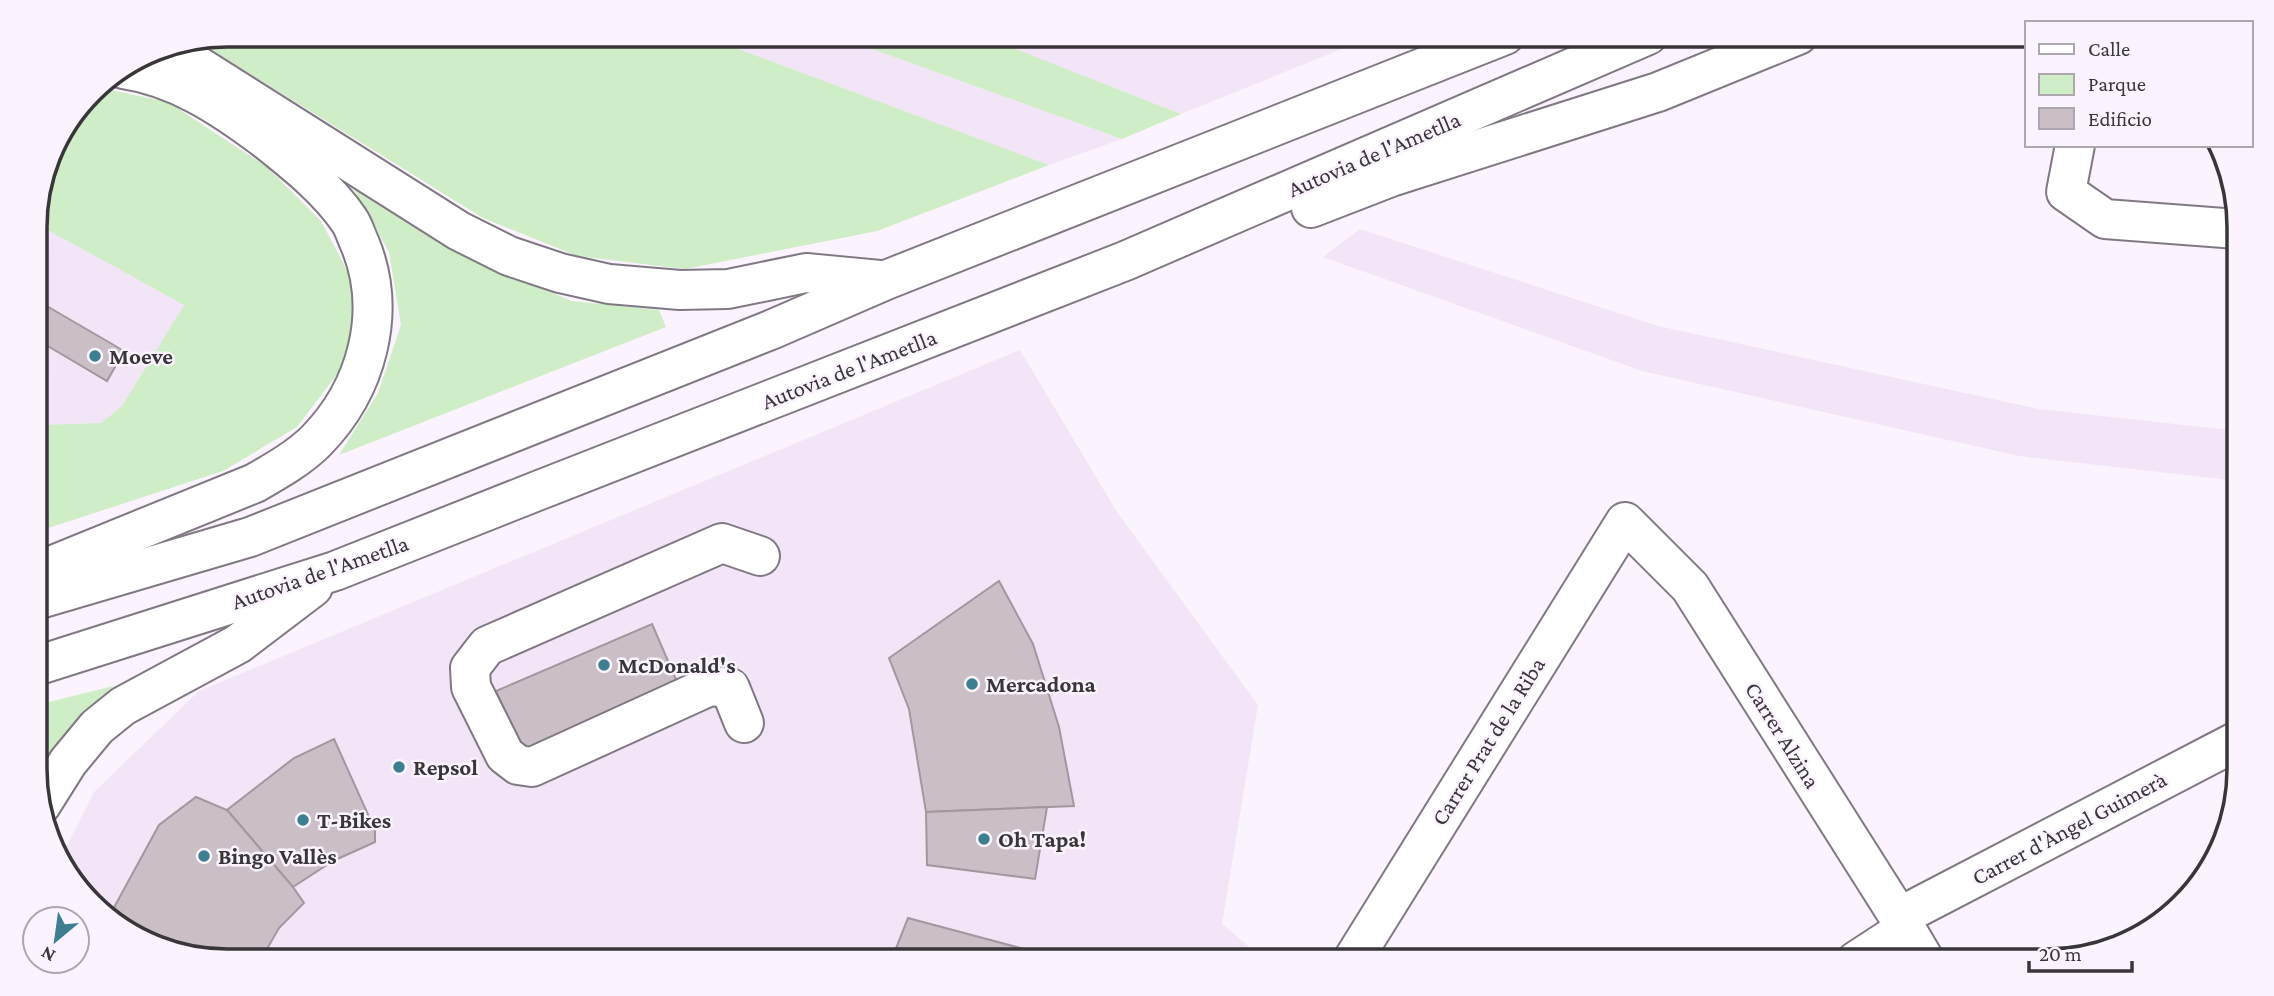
<svg xmlns="http://www.w3.org/2000/svg" width="2274" height="996" viewBox="0 0 2274 996" font-family="'Crimson Pro',serif">
<style>
.built{fill:#f2e5f7}
.green{fill:#cfedc6}
.building{fill:#cabfc7;stroke:#a2979f;stroke-width:2}
.lines{fill:none;stroke-linecap:round;stroke-linejoin:round}
.minor-casing{stroke:#807983;stroke-width:42}
.highway-casing{stroke:#807983;stroke-width:42}
.minor{stroke:#fff;stroke-width:38}
.highway{stroke:#fff;stroke-width:38}
.poi-dot{fill:#3d7f90;stroke:#fbf3fe;stroke-width:2.5}
.labels{text-anchor:middle;dominant-baseline:central;stroke-width:5;stroke-linejoin:round;paint-order:stroke}
.street-label{font-size:23px;fill:#39363a;stroke:#fbf3fe}
.poi-label{font-size:23px;font-weight:bold;fill:#39363a;stroke:#fbf3fe;text-anchor:start}
.rim{fill:none;stroke:#39363a;stroke-width:3.5}
</style>
<rect width="100%" height="100%" fill="#fbf3fe"/>
<!-- built -->
<g class="built">
<polygon points="701,35 833,35 1122,139 1049,165"/>
<polygon points="980,35 1376,35 1181,114"/>
<polygon points="35,223 184,305 122,406 101,423 36,425"/>
<polygon points="1360,229 1658,326 2039,409 2238,431 2238,481 2019,456 1642,371 1323,257"/>
<polygon points="1020,350 1117,512 1258,705 1222,924 1266,961 228,961 154,946 75,886 62,855 94,792 199,691"/>
</g>
<!-- green -->
<g class="green">
<polygon points="228,35 701,35 1049,165 877,231 685,269 577,256 483,218 197,41"/>
<polygon points="833,35 980,35 1181,114 1122,139"/>
<polygon points="97,87 168,102 267,167 321,221 349,274 355,319 344,365 297,427 223,471 36,532 36,425 101,423 122,406 184,305 35,223 35,215 55,142"/>
<polygon points="351,184 491,268 572,301 659,310 666,327 339,455 378,393 401,325 389,252"/>
<polygon points="113,686 37,776 37,705"/>
</g>
<!-- building -->
<g class="building">
<polygon points="45,305 124,351 107,381 36,339 36,321"/>
<polygon points="999,581 1033,644 1059,727 1074,806 926,812 909,709 889,658"/>
<polygon points="652,624 678,684 522,750 496,691"/>
<polygon points="334,739 375,830 375,842 333,861 293,887 227,810 294,758"/>
<polygon points="196,797 227,810 293,887 304,903 279,928 260,961 228,961 154,946 111,913 159,825"/>
<polygon points="1047,807 1035,879 927,865 926,812"/>
<polygon points="908,918 1024,949 1018,961 891,961"/>
</g>
<g class="lines">
<defs>
<g id="minor">
<polyline points="2075,145 2066,192 2105,219 2237,229"/>
<polyline points="744,723 730,688 710,686 532,767 518,765 505,755 471,687 470,668 487,646 722,543 760,556"/>
<polyline points="1899,917 2239,740"/>
<polyline points="1352,961 1625,522 1690,587 1899,917 1925,961"/>
<polyline points="1856,961 1905,929"/>
</g>
<g id="highway">
<polyline points="168,47 459,231 509,256 560,273 609,284 680,290 728,289 806,273 880,280"/>
<polyline points="1311,208 1391,177 1658,92 1798,35"/>
<path d="M36 572 255 483C276 471 299 458 316 441 367 389 388 312 360 244 356 236 354 227 349 220 327 188 295 163 265 139 221 106 177 77 123 69"/>
<polyline points="36,600 250,537 773,329 886,280 1505,35"/>
<polyline points="36,666 335,571 537,491 1125,261 1648,35"/>
<polyline points="41,805 68,762 97,727 123,706 238,644 313,587"/>
</g>
</defs>
<!-- minor casing -->
<use href="#minor" class="minor-casing"/>
<!-- highway casing -->
<use href="#highway" class="highway-casing"/>
<!-- minor -->
<use href="#minor" class="minor"/>
<!-- highway -->
<use href="#highway" class="highway"/>
</g>
<!-- markers -->
<g class="poi-dot">
<circle cx="95" cy="356" r="7"/>
<circle cx="604" cy="665" r="7"/>
<circle cx="972" cy="684" r="7"/>
<circle cx="399" cy="767" r="7"/>
<circle cx="303" cy="820" r="7"/>
<circle cx="984" cy="839" r="7"/>
<circle cx="204" cy="856" r="7"/>
</g>
<g class="labels">
<!-- street labels -->
<g class="street-label">
<text transform="translate(1374 154) rotate(-23)">Autovia de l'Ametlla</text>
<text transform="translate(849 369) rotate(-21)">Autovia de l'Ametlla</text>
<text transform="translate(320 572) rotate(-19)">Autovia de l'Ametlla</text>
<text transform="translate(1783 735) rotate(58)">Carrer Alzina</text>
<text transform="translate(1488 741) rotate(-58)">Carrer Prat de la Riba</text>
<text transform="translate(2069 828) rotate(-28)">Carrer d'Àngel Guimerà</text>
</g>
<!-- poi labels -->
<g class="poi-label">
<text x="109" y="356">Moeve</text>
<text x="618" y="665">McDonald's</text>
<text x="986" y="684">Mercadona</text>
<text x="413" y="767">Repsol</text>
<text x="317" y="820">T-Bikes</text>
<text x="998" y="839">Oh Tapa!</text>
<text x="218" y="856">Bingo Vallès</text>
</g>
</g>
<!-- crop -->
<path d="M0 0H2274V996H0ZM227 47H2047A180 180 0 0 1 2227 227V769A180 180 0 0 1 2047 949H227A180 180 0 0 1 47 769V227A180 180 0 0 1 227 47Z" fill="#fbf3fe" fill-rule="evenodd"/>
<path class="rim" d="M227 47H2047A180 180 0 0 1 2227 227V769A180 180 0 0 1 2047 949H227A180 180 0 0 1 47 769V227A180 180 0 0 1 227 47Z"/>
<!-- legend -->
<rect x="2025" y="21" width="228" height="126" fill="#fbf3fe" stroke="#ada7b0" stroke-width="2"/>
<rect x="2039" y="44" width="35" height="10" fill="#ffffff" stroke="#ada7b0" stroke-width="2"/>
<text x="2088" y="56" font-size="21" fill="#39363a">Calle</text>
<rect x="2039" y="74" width="35" height="21" fill="#cfedc6" stroke="#ada7b0" stroke-width="2"/>
<text x="2088" y="91" font-size="21" fill="#39363a">Parque</text>
<rect x="2039" y="108" width="35" height="21" fill="#cabfc7" stroke="#ada7b0" stroke-width="2"/>
<text x="2088" y="126" font-size="21" fill="#39363a">Edificio</text>
<!-- north arrow -->
<g transform="translate(56 940) rotate(209)"><circle r="33" fill="#fbf3fe" stroke="#ada7b0" stroke-width="2"/>
<path d="M0-5L12 26L0 18L-12 26Z" fill="#3d7f90"/>
<text y="-10" font-size="19" font-weight="bold" text-anchor="middle" fill="#39363a">N</text>
</g>
<!-- scale -->
<path d="M2029 961v10h103v-10" fill="none" stroke="#39363a" stroke-width="3.5"/>
<text x="2039" y="961" font-size="21" fill="#39363a" stroke="#fbf3fe" stroke-width="5" paint-order="stroke">20 m</text>
</svg>
